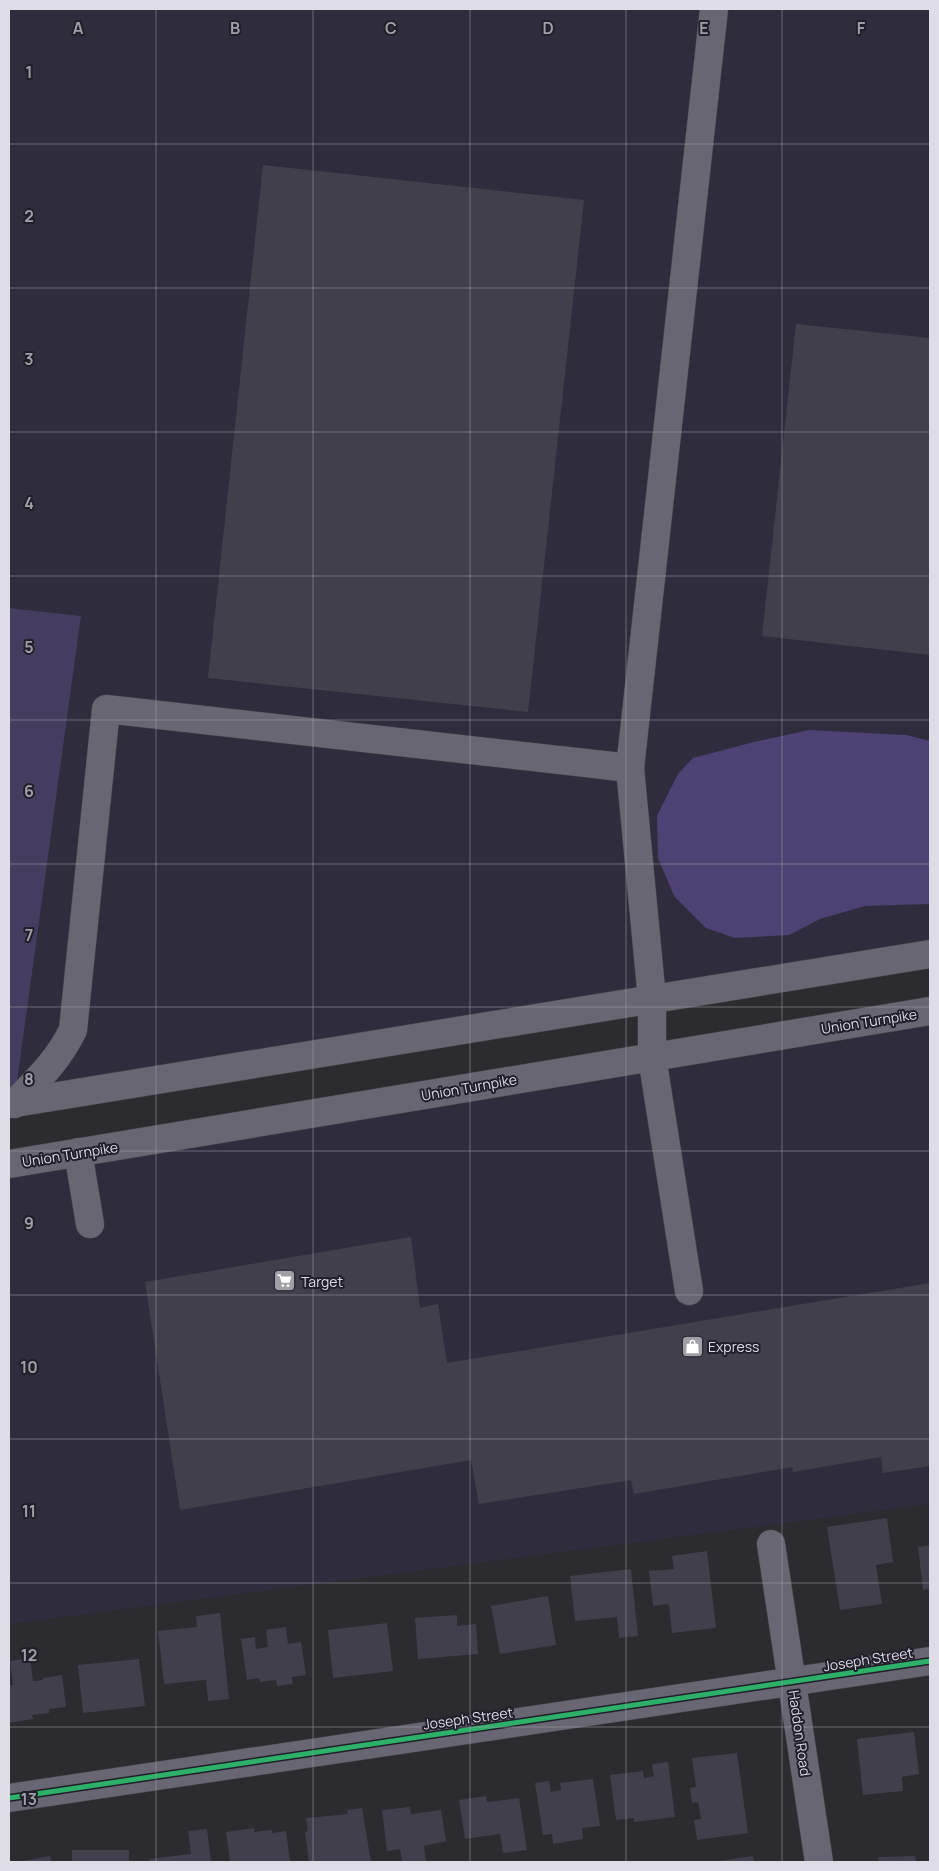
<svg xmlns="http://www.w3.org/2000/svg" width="939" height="1871" viewBox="0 0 939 1871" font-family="Manrope,sans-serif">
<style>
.built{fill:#2f2d3d}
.green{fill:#453d60}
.forest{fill:#4e4173}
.building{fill:#423f4c}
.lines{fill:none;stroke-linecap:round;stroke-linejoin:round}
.minor-casing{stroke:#48484c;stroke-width:29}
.major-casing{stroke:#48484c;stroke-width:29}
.minor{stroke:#686673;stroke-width:28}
.major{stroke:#676671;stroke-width:28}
.cycleway-casing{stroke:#201e29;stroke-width:8}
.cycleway{stroke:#2db169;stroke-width:5}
.grid{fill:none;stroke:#9f9fa6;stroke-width:1;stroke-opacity:0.55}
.labels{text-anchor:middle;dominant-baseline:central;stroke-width:4;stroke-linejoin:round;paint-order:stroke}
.street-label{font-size:14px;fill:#dedde5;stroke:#201e29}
.poi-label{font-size:14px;fill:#dedde5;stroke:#201e29;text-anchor:start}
.grid-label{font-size:16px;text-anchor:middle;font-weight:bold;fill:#9f9fa6;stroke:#201e29;stroke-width:4;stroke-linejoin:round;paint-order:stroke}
</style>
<rect width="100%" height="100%" fill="#2b2b30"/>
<!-- built -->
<g class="built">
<polygon points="9,9 930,9 930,954 14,1104 81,616 9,608"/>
<polygon points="930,1011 930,1504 9,1624 9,1164"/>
</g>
<!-- green -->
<polygon class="green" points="9,608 81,616 14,1104 9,1104"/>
<!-- forest -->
<polygon class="forest" points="809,730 906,735 930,741 930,904 865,906 820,919 789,935 735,938 706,928 674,896 658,858 657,816 678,774 693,758 754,742"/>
<!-- building -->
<g class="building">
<polygon points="263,165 584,200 528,712 208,678"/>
<polygon points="796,324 930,338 930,655 762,636"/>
<polygon points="411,1237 420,1308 438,1304 447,1363 930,1283 930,1466 883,1473 881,1457 793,1472 792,1467 634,1494 631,1480 479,1504 471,1460 180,1510 145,1282"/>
<polygon points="887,1518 893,1562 876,1565 882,1604 840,1610 827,1527"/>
<polygon points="930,1545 930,1589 923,1590 918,1547"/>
<polygon points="707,1551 716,1628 672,1633 669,1604 653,1606 649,1571 674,1569 672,1556"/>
<polygon points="631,1569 638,1636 619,1638 617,1617 575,1621 570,1576"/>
<polygon points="548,1596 556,1645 500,1654 491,1606"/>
<polygon points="220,1613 229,1699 208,1701 206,1680 164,1684 158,1631 197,1627 196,1616"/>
<polygon points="457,1615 457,1626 476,1624 478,1654 418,1659 415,1618"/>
<polygon points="387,1623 393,1671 333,1678 328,1630"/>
<polygon points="286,1627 288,1644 301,1642 306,1675 292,1677 293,1684 277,1686 276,1680 260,1682 259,1678 247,1680 241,1639 255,1637 256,1649 268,1647 266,1630"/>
<polygon points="30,1658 33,1681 43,1680 43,1678 62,1675 66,1707 49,1709 49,1713 32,1715 33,1719 9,1723 9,1685 13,1685 10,1661"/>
<polygon points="139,1659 145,1706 83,1713 78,1665"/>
<polygon points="914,1732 919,1774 902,1777 903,1791 863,1795 857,1739"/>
<polygon points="737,1753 748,1833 697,1840 694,1820 701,1819 698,1802 692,1803 690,1788 696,1787 692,1758"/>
<polygon points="668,1762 675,1817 634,1822 634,1818 616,1820 610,1775 643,1771 644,1778 654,1776 652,1764"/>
<polygon points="593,1779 600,1826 582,1828 583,1839 553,1844 552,1834 543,1835 535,1783 549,1781 551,1792 561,1790 560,1783"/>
<polygon points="486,1796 487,1802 519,1798 527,1850 503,1853 500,1834 465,1839 459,1800"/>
<polygon points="410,1807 411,1814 441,1810 446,1841 424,1846 426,1862 402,1862 400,1849 387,1851 382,1810"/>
<polygon points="362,1808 371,1862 309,1862 305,1832 308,1831 306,1818 348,1814 347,1810"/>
<polygon points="254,1828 254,1832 272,1830 272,1833 286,1831 290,1861 230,1862 226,1832"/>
<polygon points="207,1829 211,1862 150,1862 149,1859 191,1854 188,1831"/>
<rect x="72" y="1850" width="57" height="12"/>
<polygon points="50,1856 51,1862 23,1862 23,1861"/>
<polygon points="753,1856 754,1862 719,1862 719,1861"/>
<polygon points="915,1856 916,1862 879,1862 878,1857"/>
</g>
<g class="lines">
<defs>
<g id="minor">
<path d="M14 1104C38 1079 57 1062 73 1030L106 709 630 768"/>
<polyline points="78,1152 90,1224"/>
<polyline points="689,1291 652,1057 652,999 630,768 714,9"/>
<polyline points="771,1544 819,1862"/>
<polyline points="9,1798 930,1661"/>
</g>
<g id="major">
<polyline points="9,1104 930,954"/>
<polyline points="9,1164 930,1011"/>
</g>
</defs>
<!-- minor casing -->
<use href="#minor" class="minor-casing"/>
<!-- major casing -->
<use href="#major" class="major-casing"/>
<!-- minor -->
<use href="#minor" class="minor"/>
<!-- major -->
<use href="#major" class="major"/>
<defs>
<polyline id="cycleway" points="9,1798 930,1661"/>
</defs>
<!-- cycleway casing -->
<use href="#cycleway" class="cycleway-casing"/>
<!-- cycleway -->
<use href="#cycleway" class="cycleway"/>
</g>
<!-- grid -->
<path class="grid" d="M156 9V1862M313 9V1862M470 9V1862M626 9V1862M782 9V1862M9 144H930M9 288H930M9 432H930M9 576H930M9 720H930M9 864H930M9 1007H930M9 1151H930M9 1295H930M9 1439H930M9 1583H930M9 1727H930"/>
<!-- icons -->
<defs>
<symbol id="supermarket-square" viewBox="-11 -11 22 22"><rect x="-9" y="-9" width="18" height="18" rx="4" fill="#9f9fa6" stroke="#201e29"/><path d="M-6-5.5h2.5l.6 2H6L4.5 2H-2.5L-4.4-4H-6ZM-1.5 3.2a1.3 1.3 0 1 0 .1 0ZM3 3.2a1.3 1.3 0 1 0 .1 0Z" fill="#fff"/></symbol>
<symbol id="shop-square" viewBox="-11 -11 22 22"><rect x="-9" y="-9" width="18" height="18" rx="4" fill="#9f9fa6" stroke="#201e29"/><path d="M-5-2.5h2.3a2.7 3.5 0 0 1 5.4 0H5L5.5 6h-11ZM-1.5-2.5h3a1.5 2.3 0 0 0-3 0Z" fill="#fff"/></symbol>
</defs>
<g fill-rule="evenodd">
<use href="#supermarket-square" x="272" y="1268" width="25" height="25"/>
<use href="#shop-square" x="680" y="1334" width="25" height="25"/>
</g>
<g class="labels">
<!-- street labels -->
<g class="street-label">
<text transform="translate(869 1021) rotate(-9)">Union Turnpike</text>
<text transform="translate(469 1087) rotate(-10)">Union Turnpike</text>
<text transform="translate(70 1154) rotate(-9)">Union Turnpike</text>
<text transform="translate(868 1659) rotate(-9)">Joseph Street</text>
<text transform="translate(468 1718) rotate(-8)">Joseph Street</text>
<text transform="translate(800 1733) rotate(82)">Haddon Road</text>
</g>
<!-- poi labels -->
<g class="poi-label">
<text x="301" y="1281">Target</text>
<text x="708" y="1346">Express</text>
</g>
</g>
<g class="grid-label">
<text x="78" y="34">A</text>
<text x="235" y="34">B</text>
<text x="391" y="34">C</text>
<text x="548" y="34">D</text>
<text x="704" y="34">E</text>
<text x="861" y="34">F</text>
<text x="29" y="78">1</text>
<text x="29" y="222">2</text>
<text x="29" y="365">3</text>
<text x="29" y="509">4</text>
<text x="29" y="653">5</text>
<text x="29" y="797">6</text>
<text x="29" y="941">7</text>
<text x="29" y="1085">8</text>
<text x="29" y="1229">9</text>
<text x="29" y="1373">10</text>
<text x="29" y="1517">11</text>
<text x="29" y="1661">12</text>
<text x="29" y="1805">13</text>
</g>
<!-- border -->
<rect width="939" height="1871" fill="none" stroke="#dedde5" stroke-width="20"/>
</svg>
